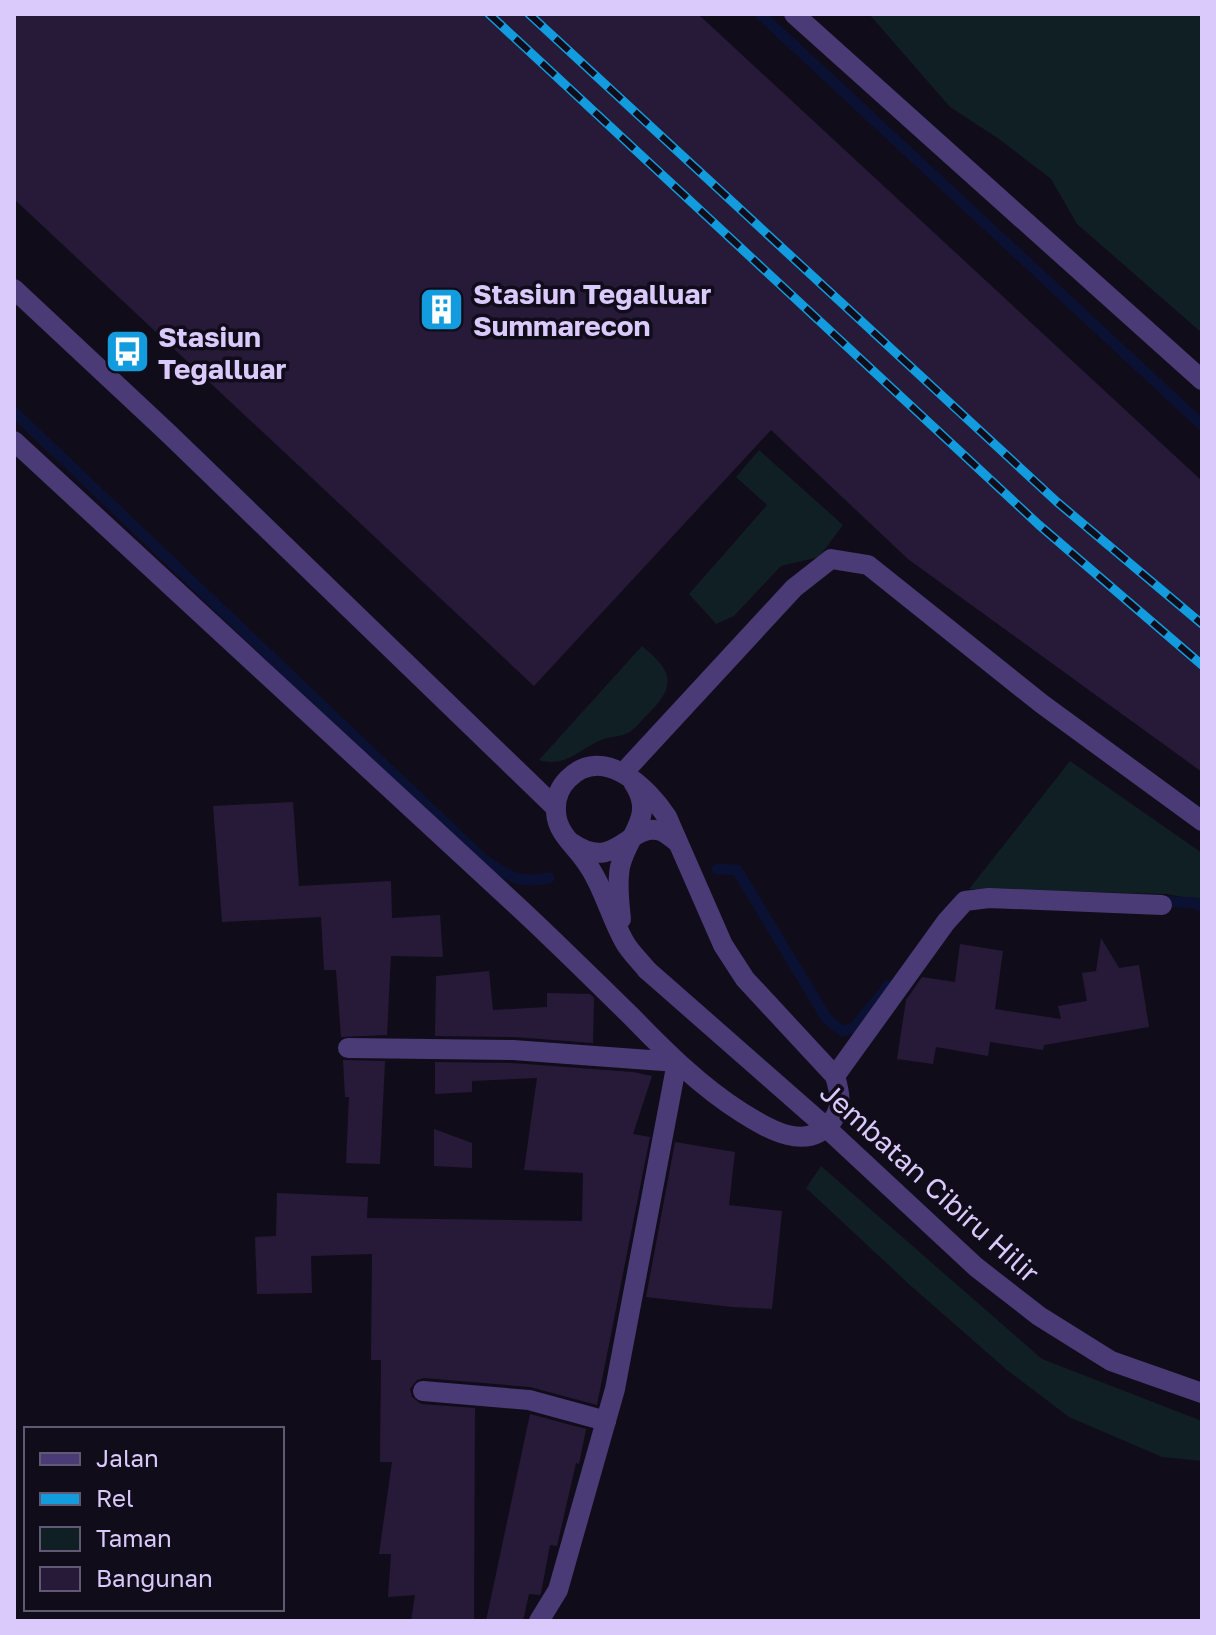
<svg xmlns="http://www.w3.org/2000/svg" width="1216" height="1635" viewBox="0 0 1216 1635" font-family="'Golos Text',sans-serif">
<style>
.green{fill:#101f23}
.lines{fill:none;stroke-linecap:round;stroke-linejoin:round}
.stream{stroke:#0b1133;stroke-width:11}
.building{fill:#271a39}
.minor{stroke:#4a3a75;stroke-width:20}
.rail-casing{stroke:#129cde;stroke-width:9}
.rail{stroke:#110c1a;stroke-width:6;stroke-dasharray:18;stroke-linecap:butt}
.minor-bridge{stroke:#4a3a75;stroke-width:20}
.labels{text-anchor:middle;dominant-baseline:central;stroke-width:7;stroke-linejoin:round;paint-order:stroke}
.poi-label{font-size:28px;font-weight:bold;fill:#dac9fb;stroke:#110c1a;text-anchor:start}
.street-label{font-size:28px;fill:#dac9fb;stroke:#110c1a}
</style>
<rect width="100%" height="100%" fill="#110c1a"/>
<!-- green -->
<g class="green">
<polygon points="869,14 1202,14 1202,333 1077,224 1051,179 999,139 950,107"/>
<polygon points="759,450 843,525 819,557 781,566 734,616 716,624 689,594 767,505 736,477"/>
<path d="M642 646C668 668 679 681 652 710 645 716 638 726 630 732 622 737 610 736 601 740 578 750 566 768 539 760Z"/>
<polygon points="1070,761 1202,853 1202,901 1167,894 969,889"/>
<polygon points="821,1166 1042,1359 1202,1421 1202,1461 1162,1457 1069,1417 1007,1370 911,1286 806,1188"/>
</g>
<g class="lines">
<!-- stream -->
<g class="stream">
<polyline points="760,14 1202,425"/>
<path d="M14 412 484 860C509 876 518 884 549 878"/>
<polyline points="717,869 737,870 827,1019 842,1031 854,1028 889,985"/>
<polyline points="1156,901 1196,903 1202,907"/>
</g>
</g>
<!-- building -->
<g class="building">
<polygon points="14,14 698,14 1202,481 1202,772 908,559 771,430 534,686 14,199"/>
<polygon points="293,802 299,886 391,881 392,918 440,915 443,957 391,956 387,1035 341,1037 336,970 324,970 321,917 222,922 213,806"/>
<polygon points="1101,938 1119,968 1139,965 1149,1027 1044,1045 1043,1050 990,1042 988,1056 936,1047 933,1064 897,1059 906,1000 922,977 955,982 960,944 1003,951 995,1009 1061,1019 1058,1006 1087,1001 1082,973 1096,971"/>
<polygon points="489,971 493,1010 547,1007 547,993 590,994 594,998 593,1043 514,1037 435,1036 436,976"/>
<polygon points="343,1060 385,1061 380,1164 346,1163 349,1097 345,1097"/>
<polygon points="435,1062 512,1063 633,1072 652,1076 633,1134 650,1137 597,1405 530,1387 424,1378 417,1380 410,1389 412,1397 421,1404 475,1408 474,1621 411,1621 415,1595 388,1597 391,1554 379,1554 392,1462 380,1462 381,1360 371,1360 372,1254 311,1256 312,1293 257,1294 255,1237 276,1236 277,1193 368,1197 367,1218 582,1221 583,1173 524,1170 537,1078 472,1081 472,1092 435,1094"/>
<polygon points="434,1129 472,1143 472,1168 434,1166"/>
<polygon points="675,1142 735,1152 729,1205 782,1211 772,1309 732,1307 646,1297"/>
<polygon points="530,1414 586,1429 579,1464 576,1463 557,1546 550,1545 541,1593 540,1595 529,1594 523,1621 486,1621"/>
</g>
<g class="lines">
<!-- minor -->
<g class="minor">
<polyline points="794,14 1202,380"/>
<polyline points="14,289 167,432 556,808"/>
<path d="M14 441C181 596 348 749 515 904 555 941 593 979 632 1017 665 1051 700 1086 741 1112 768 1129 807 1153 832 1121 843 1107 840 1093 835 1076L745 979 723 945 667 817C648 788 603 743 568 779 559 788 555 799 556 812 557 832 572 843 583 858 603 884 609 914 624 941 629 951 640 961 647 970"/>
<polyline points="623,773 794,588 831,559 868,565 1042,704 1202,821"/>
<path d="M572 843C617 874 629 821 661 831 666 833 672 838 677 842"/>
<path d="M621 919C619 902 617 883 620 867 627 834 657 817 633 782"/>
<polyline points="348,1048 513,1050 677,1062 615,1389 558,1590 539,1621"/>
<polyline points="835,1076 946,922 965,901 989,898 1162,905"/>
<polyline points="423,1391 529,1400 606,1421"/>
</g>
<defs>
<g id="rail">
<polyline points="489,14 1039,525 1202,665"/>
<polyline points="529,14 1057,502 1202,624"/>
</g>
</defs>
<!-- rail casing -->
<use href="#rail" class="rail-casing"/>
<!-- rail -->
<use href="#rail" class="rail"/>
<!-- minor-bridge -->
<polyline class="minor-bridge" points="647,970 819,1121 976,1267 1039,1316 1111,1361 1202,1393"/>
</g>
<!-- icons -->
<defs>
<symbol id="building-square" viewBox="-11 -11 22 22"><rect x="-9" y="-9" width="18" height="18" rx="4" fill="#129cde" stroke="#110c1a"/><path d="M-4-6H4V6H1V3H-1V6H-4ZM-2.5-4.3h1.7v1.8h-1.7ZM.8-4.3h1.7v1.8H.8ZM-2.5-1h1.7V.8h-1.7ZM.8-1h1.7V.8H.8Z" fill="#fff"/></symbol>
<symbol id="bus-square" viewBox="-11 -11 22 22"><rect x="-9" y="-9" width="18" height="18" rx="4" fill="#129cde" stroke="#110c1a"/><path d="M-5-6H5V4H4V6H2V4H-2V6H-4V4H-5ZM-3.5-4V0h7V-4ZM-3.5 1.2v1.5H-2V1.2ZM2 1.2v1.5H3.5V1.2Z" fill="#fff"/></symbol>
</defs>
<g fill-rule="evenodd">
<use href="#building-square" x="416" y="284" width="51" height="51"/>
<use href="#bus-square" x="102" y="326" width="51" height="51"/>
</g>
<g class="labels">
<!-- poi labels -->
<g class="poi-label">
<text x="473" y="293">Stasiun Tegalluar<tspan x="473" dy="32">Summarecon</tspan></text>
<text x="158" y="336">Stasiun<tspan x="158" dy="32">Tegalluar</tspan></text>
</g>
<!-- street labels -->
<g class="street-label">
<text transform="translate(930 1182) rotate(42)">Jembatan Cibiru Hilir</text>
</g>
</g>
<!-- border -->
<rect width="1216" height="1635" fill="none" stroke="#dac9fb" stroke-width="32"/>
<!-- legend -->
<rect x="24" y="1427" width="260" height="184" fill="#110c1a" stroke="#615874" stroke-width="2"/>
<rect x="40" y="1453" width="40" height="12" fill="#4a3a75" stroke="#615874" stroke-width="2"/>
<text x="96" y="1467" font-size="24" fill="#dac9fb">Jalan</text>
<rect x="40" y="1493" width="40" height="12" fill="#129cde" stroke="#615874" stroke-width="2"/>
<text x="96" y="1507" font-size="24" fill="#dac9fb">Rel</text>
<rect x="40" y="1527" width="40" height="24" fill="#101f23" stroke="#615874" stroke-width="2"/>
<text x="96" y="1547" font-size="24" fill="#dac9fb">Taman</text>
<rect x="40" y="1567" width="40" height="24" fill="#271a39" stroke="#615874" stroke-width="2"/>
<text x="96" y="1587" font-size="24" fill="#dac9fb">Bangunan</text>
</svg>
